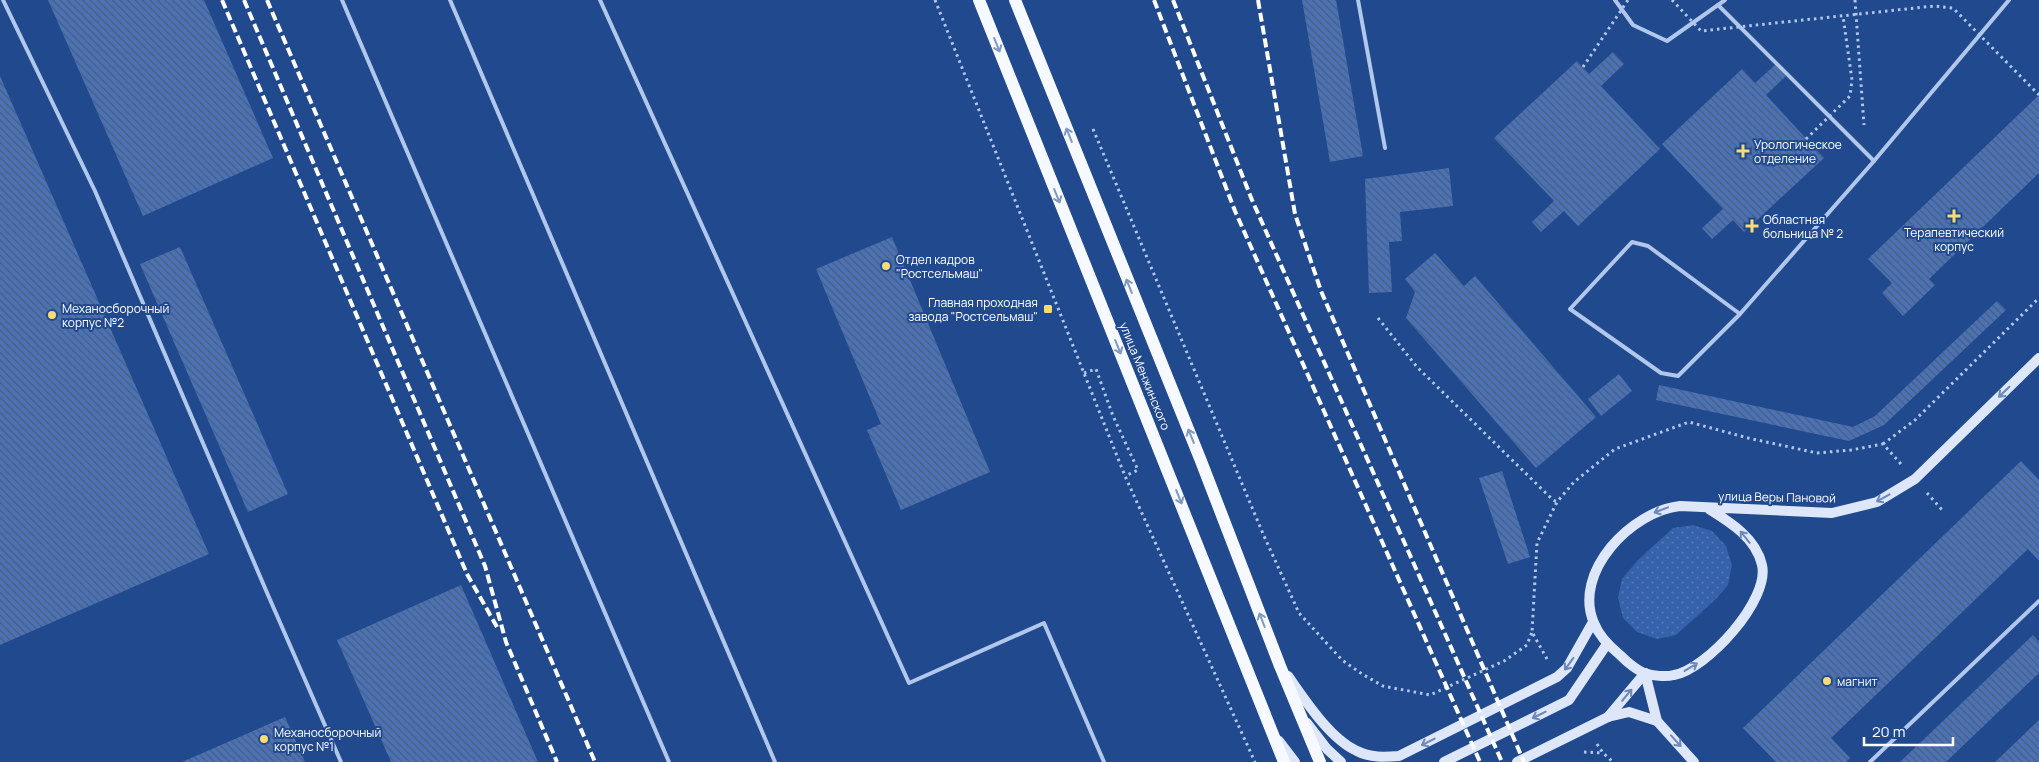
<svg xmlns="http://www.w3.org/2000/svg" width="2039" height="762" viewBox="0 0 2039 762" font-family="Manrope,sans-serif">
<style>
.grass{fill:url(#grass-dots)}
.building{fill:url(#building-back-hatch)}
.lines{fill:none;stroke-linecap:round;stroke-linejoin:round}
.path{stroke:#b1c7ec;stroke-width:3;stroke-dasharray:2.5 4;stroke-linecap:butt}
.lane{stroke:#b1c7ec;stroke-width:4}
.secondary{stroke:#dde7f9;stroke-width:10}
.primary{stroke:#f6f9ff;stroke-width:12}
.rail{stroke:#fff;stroke-width:4;stroke-dasharray:9 4;stroke-linecap:butt}
.path-bridge{stroke:#b1c7ec;stroke-width:3;stroke-dasharray:2.5 4;stroke-linecap:butt}
.oneway{stroke:#8198c1}
.oneway2{stroke:#6c88b9}
.poi-dot{fill:#f8dc73;stroke:#21498e;stroke-width:2}
.labels{text-anchor:middle;dominant-baseline:central;stroke-width:4;stroke-linejoin:round;paint-order:stroke}
.poi-label{font-size:12px;fill:#fff;stroke:#21498e;text-anchor:start}
.street-label{font-size:12px;fill:#fff;stroke:#21498e}
</style>
<defs>
<pattern id="grass-dots" width="8" height="8" patternUnits="userSpaceOnUse" patternTransform="scale(1.25)"><rect width="8" height="8" fill="#3562ab"/><path d="M2 2h.1M6 6h.1" fill="none" stroke="#537ab8" stroke-width="1.8" stroke-linecap="round"/></pattern>
<pattern id="building-back-hatch" width="6" height="6" patternUnits="userSpaceOnUse" patternTransform="scale(1.25)"><rect width="6" height="6" fill="#4a72b5"/><path d="M-1 5l2 2M0 0l6 6M5-1l2 2" fill="none" stroke="#4b5d7b"/></pattern>
</defs>
<rect width="100%" height="100%" fill="#21498e"/>
<!-- grass -->
<polygon class="grass" points="1693,525 1712,531 1726,546 1732,565 1728,585 1716,599 1676,635 1657,639 1637,632 1623,618 1618,598 1622,579 1638,560 1673,528"/>
<!-- building -->
<g class="building">
<polygon points="48,0 204,0 273,158 143,216"/>
<polygon points="1302,0 1336,0 1363,156 1330,162"/>
<polygon points="1613,52 1624,64 1601,86 1660,149 1578,226 1564,211 1541,232 1532,222 1554,201 1494,138 1577,61 1589,74"/>
<polygon points="1776,64 1786,76 1766,95 1824,158 1744,232 1733,220 1712,239 1702,228 1723,209 1662,144 1742,69 1755,83"/>
<polygon points="0,76 209,554 0,645"/>
<polygon points="2039,95 2039,173 1929,279 1935,285 1903,316 1882,293 1892,283 1868,259"/>
<polygon points="1449,168 1453,206 1400,212 1402,241 1389,242 1392,292 1369,293 1365,179"/>
<polygon points="892,237 990,472 901,510 867,430 881,424 816,269"/>
<polygon points="180,247 288,494 248,512 140,264"/>
<polygon points="1435,253 1464,286 1475,276 1596,417 1536,468 1406,318 1415,292 1405,279"/>
<polygon points="1997,301 2006,310 1884,425 1849,441 1656,400 1659,385 1853,427 1875,416"/>
<polygon points="1619,374 1632,391 1601,416 1588,399"/>
<polygon points="2021,461 2039,480 2039,561 2028,549 1831,738 1850,758 1846,762 1776,762 1743,728"/>
<polygon points="1502,471 1530,557 1508,564 1479,478"/>
<polygon points="461,585 538,762 391,762 337,640"/>
<polygon points="2033,635 2039,642 2039,673 1946,762 1900,762"/>
<polygon points="285,717 305,762 182,762"/>
<polygon points="2039,720 2039,762 1995,762"/>
</g>
<g class="lines">
<!-- path -->
<g class="path">
<polyline points="935,0 1125,476 1255,762"/>
<polyline points="1855,0 1864,125"/>
<polyline points="1093,129 1264,536 1299,613 1342,660 1362,674 1383,686 1430,695 1504,661 1527,645 1532,632"/>
<polyline points="1378,318 1417,367 1553,500 1557,502"/>
<polyline points="1084,373 1096,369 1113,416 1138,470 1125,476"/>
<polyline points="1883,444 1915,420 2039,298"/>
<polyline points="1927,493 1943,511"/>
<polyline points="1547,659 1532,632 1537,543 1557,502 1574,482 1615,449 1689,422 1748,438 1817,453 1851,450 1883,444 1901,464"/>
<polyline points="1597,744 1603,753 1613,762"/>
<polyline points="1584,752 1603,753"/>
</g>
<!-- lane -->
<g class="lane">
<polyline points="3,0 95,191 268,595 341,762"/>
<polyline points="342,0 669,762"/>
<polyline points="450,0 775,762"/>
<polyline points="600,0 909,683 1044,623 1104,762"/>
<polyline points="1358,0 1385,148"/>
<polyline points="1615,0 1633,25 1667,41 1725,0"/>
<polyline points="1718,5 1874,161"/>
<polyline points="1740,314 1648,246 1632,242 1570,309 1661,373 1678,376 1740,314 1874,161 2009,0"/>
<polyline points="1870,762 2039,601"/>
</g>
<!-- secondary -->
<g class="secondary">
<path d="M1709 509C1730 522 1756 538 1762 565 1770 600 1707 669 1674 675 1666 677 1653 676 1644 673 1635 669 1627 662 1620 655 1609 646 1599 636 1594 623 1572 572 1632 511 1680 506L1832 513 1877 502 1915 479 2039 358"/>
<polyline points="1645,673 1657,721 1694,762"/>
<path d="M1288 676C1305 700 1330 739 1357 751 1370 758 1385 757 1399 756L1557 677 1567 668 1593 622"/>
<polyline points="1608,717 1645,673"/>
<polyline points="1307,723 1327,749 1341,762"/>
<polyline points="1279,741 1295,762"/>
<polyline points="1444,762 1569,700 1607,644"/>
<polyline points="1517,762 1608,717 1629,712 1657,721"/>
</g>
<!-- primary -->
<g class="primary">
<polyline points="979,0 1284,762"/>
<polyline points="1015,0 1201,461 1280,666 1320,762"/>
</g>
<!-- rail -->
<g class="rail">
<polyline points="222,0 467,574 497,627"/>
<polyline points="244,0 485,566 506,642 557,762"/>
<polyline points="267,0 595,762"/>
<polyline points="1154,0 1235,211 1480,762"/>
<polyline points="1173,0 1252,200 1502,762"/>
<polyline points="1258,0 1295,214 1321,291 1524,762"/>
</g>
<!-- path-bridge -->
<g class="path-bridge">
<polyline points="1672,0 1701,31 1934,6 1953,8 2039,95"/>
<polyline points="1583,67 1628,0"/>
<polyline points="1806,139 1850,96 1852,80 1843,16"/>
</g>
</g>
<!-- one-way arrows -->
<defs><path id="oneway-shaft" d="M-6 0H5M1.5-3L5.5 0L1.5 3" fill="none" stroke-width="1.6" stroke-linecap="round" stroke-linejoin="round" transform="scale(1.25)"/></defs>
<g class="oneway">
<use href="#oneway-shaft" transform="translate(997 45) rotate(68)"/>
<use href="#oneway-shaft" transform="translate(1069 135) rotate(-112)"/>
<use href="#oneway-shaft" transform="translate(1057 196) rotate(68)"/>
<use href="#oneway-shaft" transform="translate(1129 286) rotate(-112)"/>
<use href="#oneway-shaft" transform="translate(1118 347) rotate(68)"/>
<use href="#oneway-shaft" transform="translate(1191 436) rotate(-112)"/>
<use href="#oneway-shaft" transform="translate(1179 497) rotate(68)"/>
<use href="#oneway-shaft" transform="translate(1262 620) rotate(-111)"/>
</g>
<g class="oneway2">
<use href="#oneway-shaft" transform="translate(2004 392) rotate(136)"/>
<use href="#oneway-shaft" transform="translate(1883 498) rotate(151)"/>
<use href="#oneway-shaft" transform="translate(1661 510) rotate(159)"/>
<use href="#oneway-shaft" transform="translate(1745 537) rotate(-129)"/>
<use href="#oneway-shaft" transform="translate(1569 664) rotate(126)"/>
<use href="#oneway-shaft" transform="translate(1691 667) rotate(-31)"/>
<use href="#oneway-shaft" transform="translate(1627 695) rotate(-50)"/>
<use href="#oneway-shaft" transform="translate(1539 715) rotate(154)"/>
<use href="#oneway-shaft" transform="translate(1676 741) rotate(48)"/>
<use href="#oneway-shaft" transform="translate(1428 742) rotate(153)"/>
</g>
<!-- markers -->
<g class="poi-dot">
<path d="M1740.5 143.5h5v5h5v5h-5v5h-5v-5h-5v-5h5z"/>
<path d="M1951.5 208.5h5v5h5v5h-5v5h-5v-5h-5v-5h5z"/>
<path d="M1749.5 218.5h5v5h5v5h-5v5h-5v-5h-5v-5h5z"/>
<circle cx="886" cy="266" r="5"/>
<rect x="1043" y="304" width="10" height="10" rx="2.5"/>
<circle cx="52" cy="315" r="5"/>
<circle cx="1827" cy="681" r="5"/>
<circle cx="264" cy="739" r="5"/>
</g>
<g class="labels">
<!-- poi labels -->
<g class="poi-label">
<text x="1754" y="144">Урологическое<tspan x="1754" dy="14">отделение</tspan></text>
<text x="1763" y="219">Областная<tspan x="1763" dy="14">больница № 2</tspan></text>
<text x="1954" y="232" text-anchor="middle">Терапевтический<tspan x="1954" dy="14">корпус</tspan></text>
<text x="896" y="259">Отдел кадров<tspan x="896" dy="14">"Ростсельмаш"</tspan></text>
<text x="1038" y="302" text-anchor="end">Главная проходная<tspan x="1038" dy="14">завода "Ростсельмаш"</tspan></text>
<text x="62" y="308">Механосборочный<tspan x="62" dy="14">корпус №2</tspan></text>
<text x="1837" y="681">магнит</text>
<text x="274" y="732">Механосборочный<tspan x="274" dy="14">корпус №1</tspan></text>
</g>
<!-- street labels -->
<g class="street-label">
<text transform="translate(1145 376) rotate(68)">улица Менжинского</text>
<text transform="translate(1777 497) rotate(1)">улица Веры Пановой</text>
</g>
</g>
<!-- scale -->
<path d="M1864 737v8h89v-8" fill="none" stroke="#ffffff" stroke-width="2.5"/>
<text x="1872" y="737" font-size="15" fill="#ffffff" stroke="#21498e" stroke-width="4" paint-order="stroke">20 m</text>
</svg>
